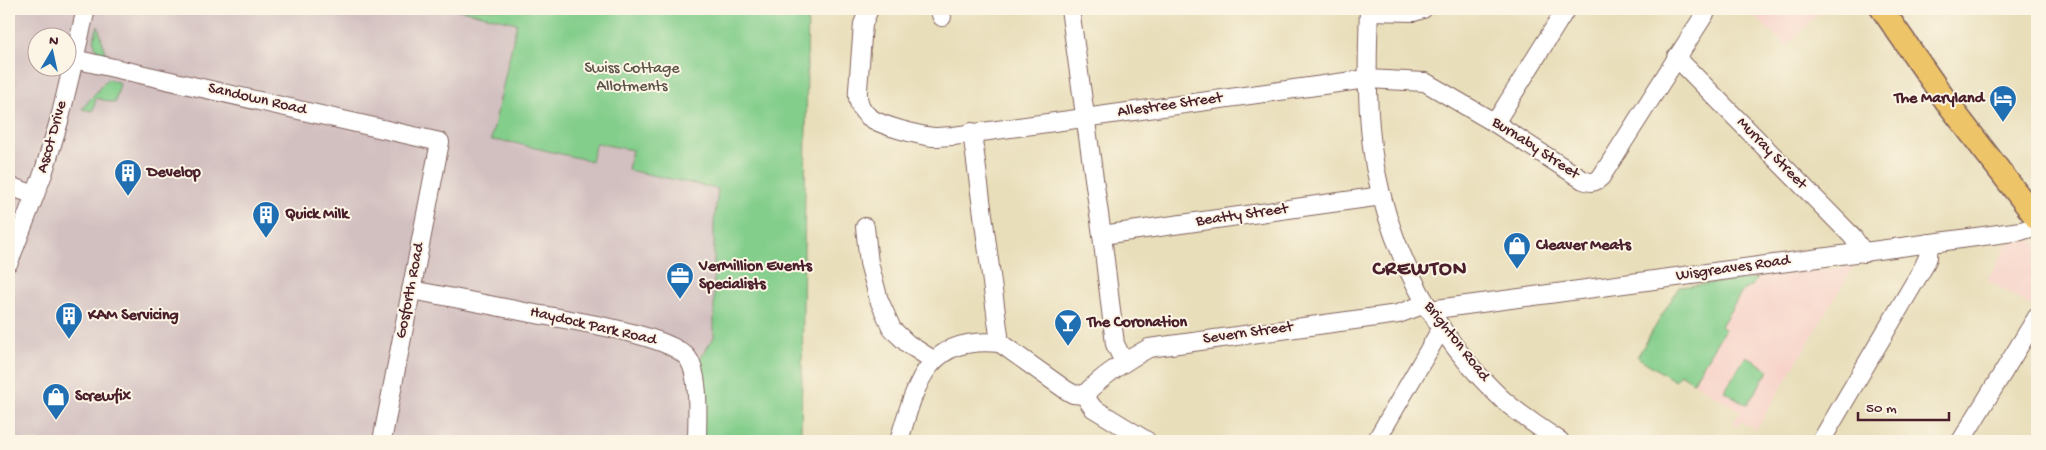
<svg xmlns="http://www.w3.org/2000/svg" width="2046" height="450" viewBox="0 0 2046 450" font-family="'Gochi Hand',sans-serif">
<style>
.built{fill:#f7d1c8}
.industrial{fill:#d2bfc0;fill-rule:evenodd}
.green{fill:#83ce8b;stroke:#66765b}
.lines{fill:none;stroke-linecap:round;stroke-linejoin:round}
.minor-casing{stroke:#81625d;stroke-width:20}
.major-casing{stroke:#81625d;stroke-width:25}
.minor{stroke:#fff;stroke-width:18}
.major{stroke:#eec469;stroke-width:22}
.labels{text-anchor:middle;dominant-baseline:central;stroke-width:4;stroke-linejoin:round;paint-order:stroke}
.park-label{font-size:16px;fill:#5b5448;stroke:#fcf5e5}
.poi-label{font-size:16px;font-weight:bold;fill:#4a1f2b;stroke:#fcf5e5;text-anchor:start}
.street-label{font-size:16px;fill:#4a1f2b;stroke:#fcf5e5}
.district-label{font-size:21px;font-weight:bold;letter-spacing:1px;fill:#4a1f2b;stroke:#fcf5e5}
</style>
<rect width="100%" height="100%" fill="#fcf5e5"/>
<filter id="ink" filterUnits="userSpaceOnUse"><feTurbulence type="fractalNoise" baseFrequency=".02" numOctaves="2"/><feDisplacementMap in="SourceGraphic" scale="10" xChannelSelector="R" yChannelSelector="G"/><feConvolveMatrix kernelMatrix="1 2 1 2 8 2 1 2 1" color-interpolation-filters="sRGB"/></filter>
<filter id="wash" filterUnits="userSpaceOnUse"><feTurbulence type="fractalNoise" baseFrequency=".0096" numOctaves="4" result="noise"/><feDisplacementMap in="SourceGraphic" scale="20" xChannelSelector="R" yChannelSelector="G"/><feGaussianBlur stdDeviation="1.12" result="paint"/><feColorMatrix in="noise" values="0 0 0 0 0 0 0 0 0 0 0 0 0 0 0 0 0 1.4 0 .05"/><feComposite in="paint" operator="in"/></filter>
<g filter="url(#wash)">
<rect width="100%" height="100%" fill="#e8deba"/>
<!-- built -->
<g class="built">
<polygon points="1747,9 1823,9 1786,46"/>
<polygon points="2034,240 2037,246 2037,300 2033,307 1987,280 2008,243"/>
<polygon points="1854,266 1756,430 1740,421 1737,426 1733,424 1740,411 1680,375 1675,381 1637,357 1679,287"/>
</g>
<!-- industrial -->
<path class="industrial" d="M9 9H456L517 22 491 140 510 142 591 160 596 143 632 150 629 170 718 189 714 223V337L698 362 703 441H9ZM38 38H68V68H38Z"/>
<!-- green -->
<g class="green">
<polygon points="456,9 808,9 801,430 798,441 703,441 698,362 714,337 714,223 718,189 628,170 632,150 596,143 591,161 510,142 491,140 517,23"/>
<path d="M98 26 106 55C91 51 93 38 98 26Z"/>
<polygon points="107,79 120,83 115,103 96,98 93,111 82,109"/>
<polygon points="1757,278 1752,286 1742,292 1721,326 1725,329 1693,382 1680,374 1675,381 1637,357 1679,287"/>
<polygon points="1746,356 1769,370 1747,405 1724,391"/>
</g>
</g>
<g filter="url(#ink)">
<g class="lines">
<defs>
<g id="minor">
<path d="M869 9 863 24 858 89C857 100 860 110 869 117 881 126 918 135 933 137 940 137 947 136 953 136L1367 79 1425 82 1495 123 1583 180C1591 183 1595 183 1601 177L1708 9"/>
<polyline points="939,9 942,17"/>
<polyline points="1070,9 1102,235 1115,344 1124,362"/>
<path d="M1369 9C1367 61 1366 115 1375 167 1392 256 1436 337 1502 399 1520 415 1540 428 1560 441"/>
<polyline points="1369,11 1414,12 1423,9"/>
<polyline points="1676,57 1852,236 1864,253"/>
<polyline points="74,59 440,142 382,441"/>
<polyline points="1495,123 1566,9"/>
<polyline points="972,132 1000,343"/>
<polyline points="9,186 35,195"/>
<polyline points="865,227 869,263 879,300 892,329 908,344 933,360"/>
<polyline points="1102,235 1382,196"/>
<polyline points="9,262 43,174 60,118 86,9"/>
<path d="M411 290C450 297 490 305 530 313 564 319 665 334 686 356 701 372 697 420 697 441"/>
<polyline points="1429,310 2021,231 2037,226"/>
<polyline points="1000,343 1066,390 1073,394 1084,395 1093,408 1147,441"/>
<path d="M1084 395C1103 375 1125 361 1149 348L1398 314 1425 304"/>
<path d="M899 441C916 383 927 335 1000 343"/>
<polyline points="1376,441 1441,329"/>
<polyline points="1821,441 1923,268 1928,257 1929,243"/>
<polyline points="1961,441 2037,317"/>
</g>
<polyline id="major" points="1882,9 1946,101 2037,219"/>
</defs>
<!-- minor casing -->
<use href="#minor" class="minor-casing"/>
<!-- major casing -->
<use href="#major" class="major-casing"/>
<!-- minor -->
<use href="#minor" class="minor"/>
<!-- major -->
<use href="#major" class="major"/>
</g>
</g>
<!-- icons -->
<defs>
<symbol id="hotel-pin" viewBox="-11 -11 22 30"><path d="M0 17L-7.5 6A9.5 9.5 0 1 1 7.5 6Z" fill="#1f6fb2" stroke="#fcf5e5"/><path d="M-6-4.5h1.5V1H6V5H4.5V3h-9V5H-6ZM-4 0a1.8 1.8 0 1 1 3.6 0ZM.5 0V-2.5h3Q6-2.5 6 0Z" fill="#fff"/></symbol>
<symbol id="building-pin" viewBox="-11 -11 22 30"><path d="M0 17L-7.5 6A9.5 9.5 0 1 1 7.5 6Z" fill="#1f6fb2" stroke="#fcf5e5"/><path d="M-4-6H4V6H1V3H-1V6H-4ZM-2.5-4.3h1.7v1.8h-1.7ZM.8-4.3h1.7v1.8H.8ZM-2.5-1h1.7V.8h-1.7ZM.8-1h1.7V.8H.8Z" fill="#fff"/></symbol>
<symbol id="shop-pin" viewBox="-11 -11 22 30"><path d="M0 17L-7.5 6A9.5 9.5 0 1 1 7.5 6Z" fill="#1f6fb2" stroke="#fcf5e5"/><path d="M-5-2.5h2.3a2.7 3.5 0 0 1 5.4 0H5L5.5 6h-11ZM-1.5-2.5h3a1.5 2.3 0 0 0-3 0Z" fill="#fff"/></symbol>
<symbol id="office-pin" viewBox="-11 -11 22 30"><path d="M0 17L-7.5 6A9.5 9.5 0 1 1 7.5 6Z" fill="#1f6fb2" stroke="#fcf5e5"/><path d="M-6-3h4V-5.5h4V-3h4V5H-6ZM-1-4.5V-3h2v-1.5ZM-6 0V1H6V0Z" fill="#fff"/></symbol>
<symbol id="bar-pin" viewBox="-11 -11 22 30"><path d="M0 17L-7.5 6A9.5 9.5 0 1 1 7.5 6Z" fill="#1f6fb2" stroke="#fcf5e5"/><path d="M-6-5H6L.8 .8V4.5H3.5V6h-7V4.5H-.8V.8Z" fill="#fff"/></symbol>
</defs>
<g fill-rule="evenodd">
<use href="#hotel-pin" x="1987" y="83" width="32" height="43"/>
<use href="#building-pin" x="112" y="157" width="32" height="43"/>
<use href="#building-pin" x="250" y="199" width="32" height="43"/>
<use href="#shop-pin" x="1501" y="230" width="32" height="43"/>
<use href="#office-pin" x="664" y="260" width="32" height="43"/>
<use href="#building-pin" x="53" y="300" width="32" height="43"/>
<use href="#bar-pin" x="1052" y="307" width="32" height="43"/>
<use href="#shop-pin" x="40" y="381" width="32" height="43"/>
</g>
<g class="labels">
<!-- park labels -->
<g class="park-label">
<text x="632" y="69">Swiss Cottage<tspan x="632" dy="18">Allotments</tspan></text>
</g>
<!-- poi labels -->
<g class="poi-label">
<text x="1984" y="99" text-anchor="end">The Maryland</text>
<text x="147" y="173">Develop</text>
<text x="285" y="215">Quick Milk</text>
<text x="1536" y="246">Cleaver Meats</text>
<text x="699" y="267">VerMillion Events<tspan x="699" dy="18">Specialists</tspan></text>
<text x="88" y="316">KAM Servicing</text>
<text x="1087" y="323">The Coronation</text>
<text x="75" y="397">Screwfix</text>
</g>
<!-- street labels -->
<g class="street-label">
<text transform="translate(257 100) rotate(13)">Sandown Road</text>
<text transform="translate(1170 106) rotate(-8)">Allestree Street</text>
<text transform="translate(53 137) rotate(-74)">Ascot Drive</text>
<text transform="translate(1535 149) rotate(33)">Burnaby Street</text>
<text transform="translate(1771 154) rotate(46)">Murray Street</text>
<text transform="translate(1242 216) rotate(-8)">Beatty Street</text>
<text transform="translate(1733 269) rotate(-8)">Wisgreaves Road</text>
<text transform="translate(411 291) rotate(-79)">Gosforth Road</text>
<text transform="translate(593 327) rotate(13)">Haydock Park Road</text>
<text transform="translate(1248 334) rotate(-8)">Severn Street</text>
<text transform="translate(1456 342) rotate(52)">Brighton Road</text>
</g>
<!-- district labels -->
<g class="district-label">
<text x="1420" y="270">CREWTON</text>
</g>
</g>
<!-- margin -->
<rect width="2046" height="450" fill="none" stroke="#fcf5e5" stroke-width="30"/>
<!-- north arrow -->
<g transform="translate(52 52) rotate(9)"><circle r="24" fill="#fcf5e5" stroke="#b59f9b"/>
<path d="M0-4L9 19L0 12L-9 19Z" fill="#1f6fb2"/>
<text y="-8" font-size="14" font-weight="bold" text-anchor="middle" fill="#4a1f2b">N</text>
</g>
<!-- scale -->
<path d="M1858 412v8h91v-8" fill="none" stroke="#4a1f2b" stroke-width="2.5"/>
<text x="1866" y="412" font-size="15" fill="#4a1f2b" stroke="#fcf5e5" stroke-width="4" paint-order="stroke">50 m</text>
</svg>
